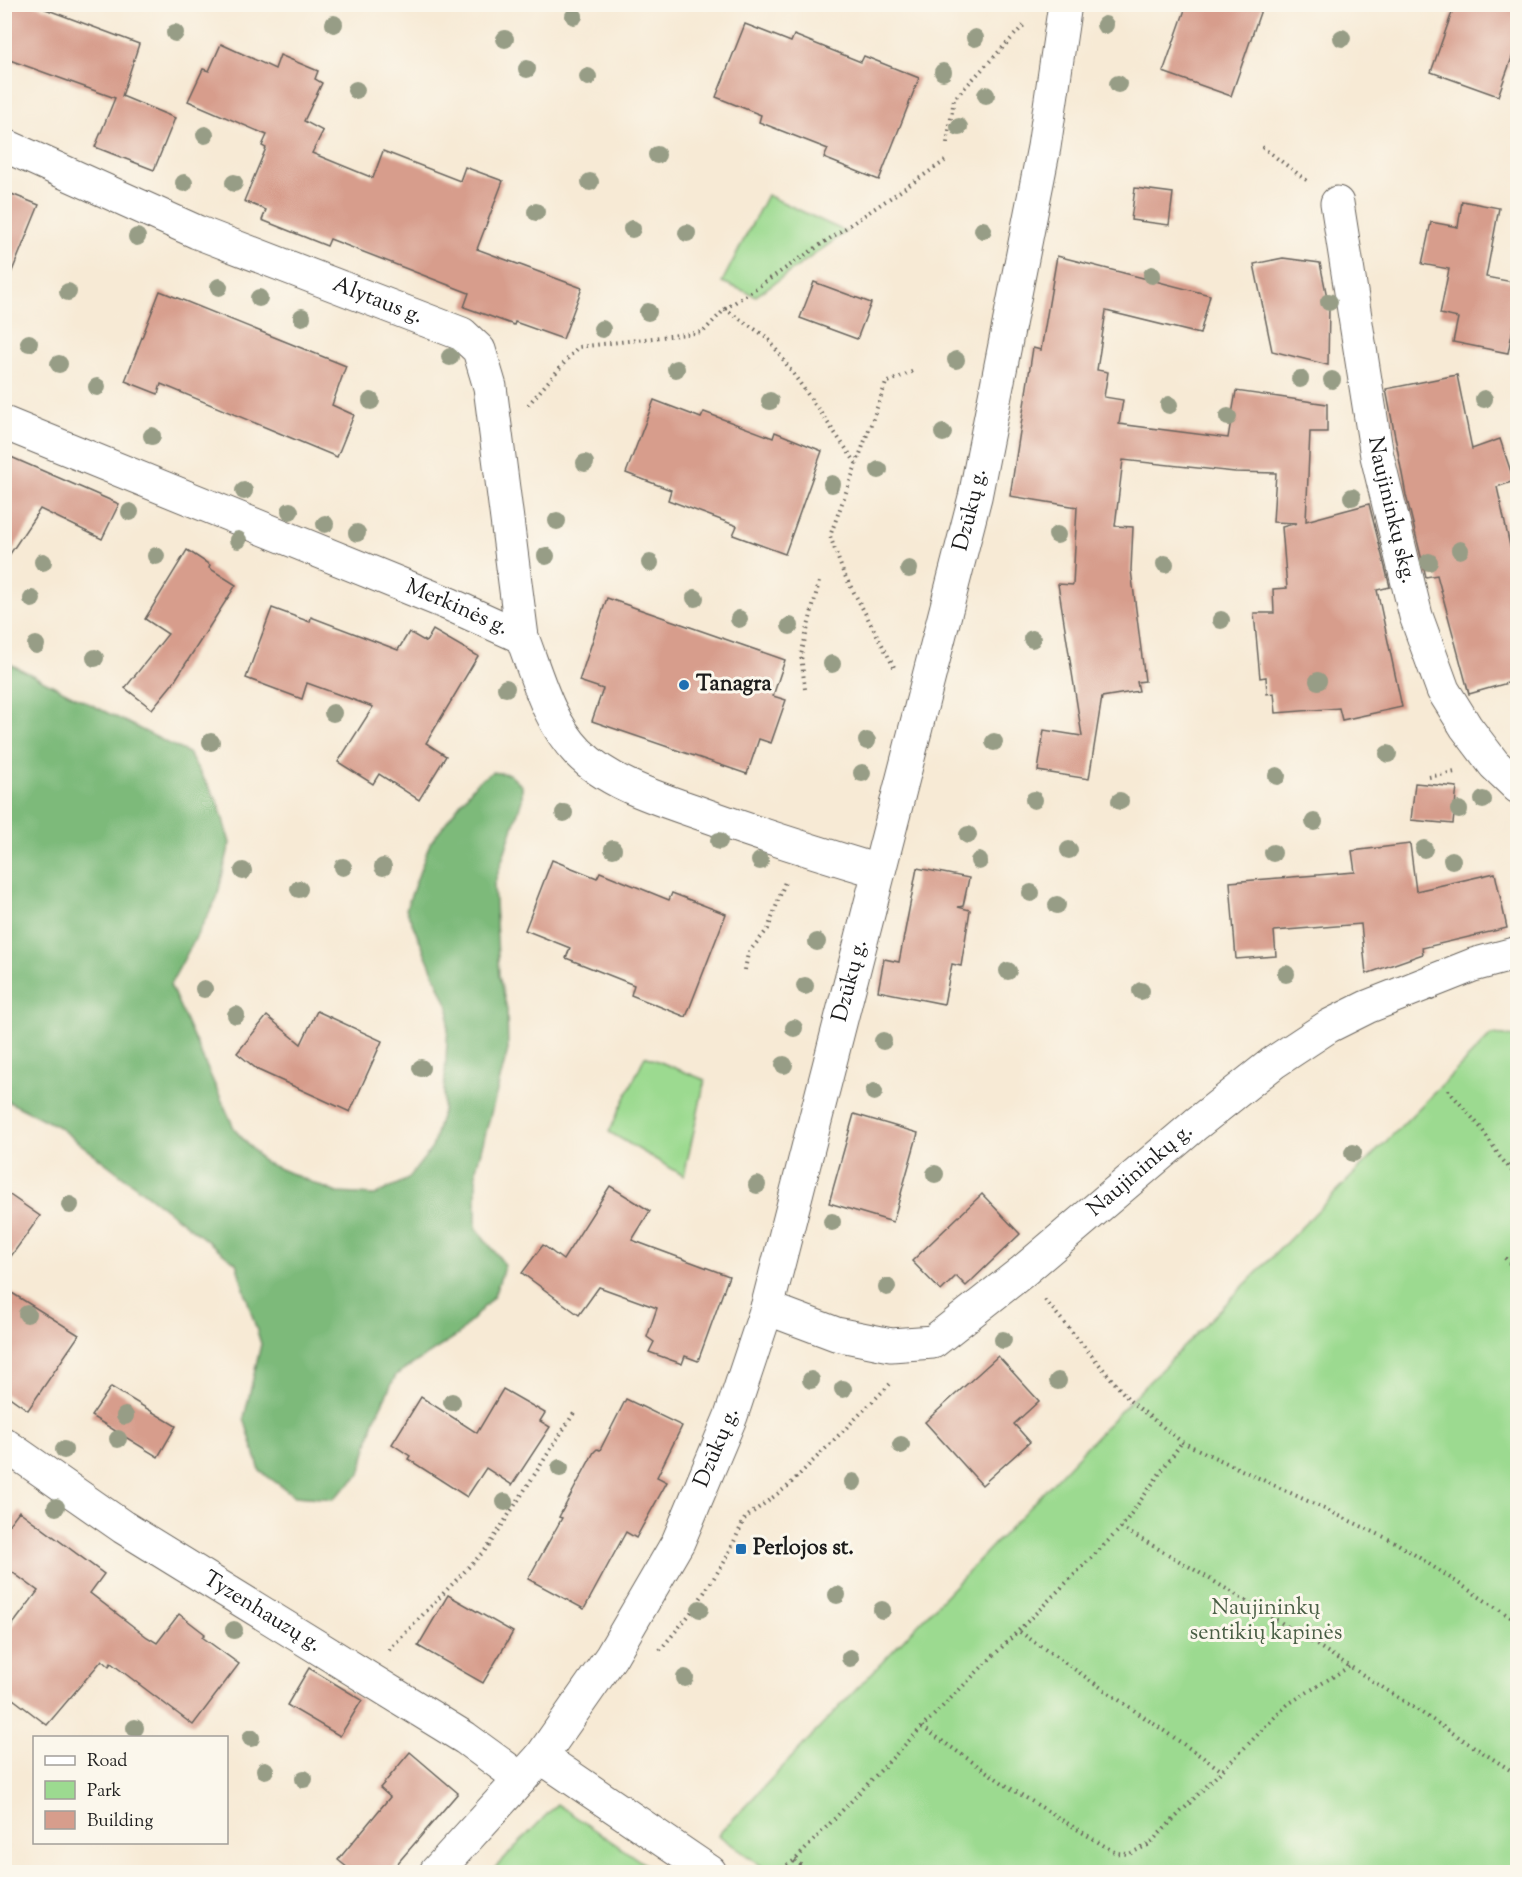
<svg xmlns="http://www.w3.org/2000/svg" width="1522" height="1877" viewBox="0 0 1522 1877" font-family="'Sorts Mill Goudy',serif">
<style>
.green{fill:#9cda90;stroke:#5c7b56;stroke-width:1.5}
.forest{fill:#7dba7a;stroke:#4c6b4b;stroke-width:1.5}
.building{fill:#d79d8c}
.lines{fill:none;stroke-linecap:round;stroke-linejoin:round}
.minor-casing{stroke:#69645d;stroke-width:35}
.path{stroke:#69645d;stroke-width:4;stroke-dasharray:1.5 4.5;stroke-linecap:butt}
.minor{stroke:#fff;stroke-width:33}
.tree{fill:#979d86}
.poi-dot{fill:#1f6fb2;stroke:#fbf7ec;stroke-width:2}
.labels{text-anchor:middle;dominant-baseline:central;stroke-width:6;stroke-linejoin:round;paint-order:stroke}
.street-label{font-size:22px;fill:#1c1c1c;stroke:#fbf7ec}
.poi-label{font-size:22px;font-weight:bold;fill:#1c1c1c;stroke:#fbf7ec;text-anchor:start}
.park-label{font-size:22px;fill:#495e45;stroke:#fbf7ec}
</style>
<rect width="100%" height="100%" fill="#fbf7ec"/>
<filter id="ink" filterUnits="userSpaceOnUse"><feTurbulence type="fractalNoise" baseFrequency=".0167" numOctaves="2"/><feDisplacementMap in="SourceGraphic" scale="12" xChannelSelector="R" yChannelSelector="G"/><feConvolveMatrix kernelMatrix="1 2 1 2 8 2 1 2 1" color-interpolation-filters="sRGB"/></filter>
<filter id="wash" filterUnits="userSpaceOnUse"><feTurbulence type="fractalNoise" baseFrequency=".008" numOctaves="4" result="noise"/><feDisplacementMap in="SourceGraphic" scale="24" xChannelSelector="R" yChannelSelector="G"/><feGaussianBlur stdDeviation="1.35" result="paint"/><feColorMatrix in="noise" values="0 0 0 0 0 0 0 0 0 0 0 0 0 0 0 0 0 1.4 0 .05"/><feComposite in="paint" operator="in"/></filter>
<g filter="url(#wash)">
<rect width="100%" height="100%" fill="#f7ead5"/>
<!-- green -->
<g class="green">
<polygon points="767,195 846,232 756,296 722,282"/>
<polygon points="1491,1035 1518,1037 1517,1872 770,1872 718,1835 1130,1401"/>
<polygon points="645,1056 705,1080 684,1176 609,1132"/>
<polygon points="557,1804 656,1872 491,1872"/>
</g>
<!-- forest -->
<polygon class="forest" points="4,661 188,753 218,802 230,843 217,898 170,985 235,1130 264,1162 337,1193 375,1195 408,1179 432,1148 443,1109 449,1009 406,909 430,843 476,783 492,772 509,774 522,786 522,800 494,885 499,976 507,1009 508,1050 476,1169 476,1228 505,1265 494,1296 458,1335 396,1375 374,1420 360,1474 333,1499 295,1496 260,1471 244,1418 261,1344 236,1263 57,1126 5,1100"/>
<g id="blocks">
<!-- building -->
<g class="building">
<polygon points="4,4 32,4 139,44 122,96 175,118 154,170 95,147 115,98 4,58"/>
<polygon points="1187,4 1263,4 1231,96 1163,72"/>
<polygon points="1455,4 1518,4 1518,41 1498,96 1431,72"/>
<polygon points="745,24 791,42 794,35 861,62 864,56 919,78 879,180 824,158 828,149 759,122 761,115 716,97"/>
<polygon points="221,44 275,69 280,55 318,71 315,79 322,83 304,121 323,131 312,153 373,178 383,151 460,181 465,167 503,181 477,249 582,288 563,339 515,322 514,325 464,307 469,293 330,239 327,246 262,220 266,210 244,201 266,148 262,146 267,135 188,101 203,69 209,71"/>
<polygon points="1135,188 1173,193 1169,225 1131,220"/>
<polygon points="4,191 39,205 6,286 4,286"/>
<polygon points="1462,201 1499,208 1486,277 1518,283 1518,304 1508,353 1453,342 1458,318 1440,314 1449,269 1422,264 1431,222 1458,227"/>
<polygon points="1057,256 1210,295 1200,334 1106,311 1097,370 1108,372 1104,397 1123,400 1119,424 1228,438 1236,391 1327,404 1327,432 1310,432 1306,521 1369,504 1390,587 1377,590 1402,707 1342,720 1339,708 1276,713 1274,693 1267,694 1266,677 1260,678 1254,613 1274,613 1273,589 1287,588 1282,527 1297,523 1273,522 1276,473 1235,472 1123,460 1115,526 1133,527 1131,570 1145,681 1137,682 1139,691 1102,697 1089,779 1038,771 1044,730 1082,736 1058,584 1073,585 1077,507 1010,496 1033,348 1041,350"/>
<polygon points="1283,258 1320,263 1329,307 1328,365 1272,351 1254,264"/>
<polygon points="814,282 871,303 857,339 800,318"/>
<polygon points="160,291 346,366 332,405 354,415 337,457 161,384 158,394 125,381"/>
<polygon points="1457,375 1472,449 1500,439 1514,481 1497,487 1510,546 1518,545 1518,680 1469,694 1437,575 1426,577 1406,495 1386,389"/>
<polygon points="654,400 701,418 704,412 773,438 775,432 822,451 785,554 733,535 737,526 668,500 671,490 626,473"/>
<polygon points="4,454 119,504 102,539 40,509 4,563"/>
<polygon points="187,550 210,565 209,568 236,585 174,682 152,709 125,688 168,634 145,619"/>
<polygon points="607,598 785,660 773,696 786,700 771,743 759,739 747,774 592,721 603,689 579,681"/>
<polygon points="272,608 310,622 311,617 398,650 409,632 426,642 433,630 478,656 426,743 446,756 419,800 379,774 373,784 338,762 373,707 307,683 302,699 246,678"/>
<polygon points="1415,783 1457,787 1453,824 1411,820"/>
<polygon points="1410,844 1416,891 1495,873 1507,928 1422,948 1423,954 1366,974 1361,924 1274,931 1276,956 1236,959 1230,882 1355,872 1352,851"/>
<polygon points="552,860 597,878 600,872 669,900 672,893 726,914 686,1017 631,995 634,985 566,958 570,948 525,930"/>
<polygon points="917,868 969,878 963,906 958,907 970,910 961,966 952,964 944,1004 878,991 884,959 899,962"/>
<polygon points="317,1011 382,1041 350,1112 258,1070 237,1053 267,1016 301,1044"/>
<polygon points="854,1114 918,1133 893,1222 829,1203"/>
<polygon points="610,1186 650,1211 632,1240 729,1276 698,1361 685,1356 682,1364 649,1352 654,1342 647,1337 657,1308 599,1287 579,1315 522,1273 543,1245 563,1260"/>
<polygon points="4,1191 40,1216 4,1266"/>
<polygon points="982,1194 1020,1234 966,1286 956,1276 941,1291 912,1261"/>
<polygon points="4,1288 79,1335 28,1410 4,1393"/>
<polygon points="998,1356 1039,1401 1014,1424 1030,1442 982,1485 925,1422"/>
<polygon points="111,1387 176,1426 158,1457 91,1416"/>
<polygon points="503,1389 545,1413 540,1421 550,1427 512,1485 486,1468 467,1497 408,1459 410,1456 392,1444 421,1397 477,1433"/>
<polygon points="626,1399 682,1426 657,1477 667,1482 636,1538 626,1532 584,1609 528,1579 562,1518 559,1517 594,1452 597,1449 600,1450"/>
<polygon points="19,1511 104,1574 90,1593 147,1637 157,1643 179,1614 205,1634 202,1637 239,1664 193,1725 111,1663 109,1666 102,1660 47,1725 4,1692 4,1636 38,1591 4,1566 4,1531"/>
<polygon points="448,1595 513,1632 483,1683 418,1646"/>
<polygon points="309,1668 362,1700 340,1736 287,1705"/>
<polygon points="410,1752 458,1793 390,1872 353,1872 338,1860 390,1797 380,1788"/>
</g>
</g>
</g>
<g filter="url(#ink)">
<use href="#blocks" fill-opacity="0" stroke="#69645d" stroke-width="1.5"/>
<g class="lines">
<defs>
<g id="minor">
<path id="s1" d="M4 145 197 232 462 334 479 350 490 387 522 637"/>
<path id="s2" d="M1337 203 1377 456 1416 616 1443 690 1466 727 1494 764 1518 787"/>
<path id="s3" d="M4 423 449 604 522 637C537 676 548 721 578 752 611 786 664 800 708 816 764 836 821 854 878 871"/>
<path id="s4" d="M767 1308 836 1334 891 1345 933 1342 1022 1272 1196 1124 1273 1063 1329 1026 1367 1007 1473 965 1518 953"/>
<path id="s5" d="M4 1444 123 1527 465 1738 521 1779"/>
<polyline points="541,1757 710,1872"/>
<path id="s6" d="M436 1872 541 1757 611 1657 678 1542 731 1416 767 1308 975 497 1044 147 1065 4"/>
</g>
</defs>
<!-- minor casing -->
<use href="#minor" class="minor-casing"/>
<!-- path -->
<g class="path">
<polyline points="947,143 954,99 1025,24"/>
<polyline points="1262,147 1309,182"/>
<polyline points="725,309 945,161"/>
<polyline points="528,405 578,347 703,332 725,309 768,338 856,463"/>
<polyline points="894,667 843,572 830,536 886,383 914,371"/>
<polyline points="805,689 801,655 819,582"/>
<polyline points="1429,777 1455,772"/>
<polyline points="745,970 748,953 768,929 786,879"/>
<polyline points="1448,1090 1482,1129 1500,1157 1518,1178"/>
<polyline points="1505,1258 1518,1273"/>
<polyline points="1045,1300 1130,1401 1182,1442 1395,1542 1518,1622"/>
<path d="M1121 1528C1258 1603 1386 1691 1518 1775"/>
<polyline points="1020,1632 1221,1770"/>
<polyline points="389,1650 488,1547 576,1410"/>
<polyline points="660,1650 690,1614 725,1561 745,1518 788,1486 892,1382"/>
<polyline points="922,1727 1010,1788 1116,1853 1129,1854 1148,1845 1288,1704 1352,1665"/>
<polyline points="795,1860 809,1872"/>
<polyline points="777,1872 795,1860 922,1727 1121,1528 1182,1442"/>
</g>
<!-- minor -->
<use href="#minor" class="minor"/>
</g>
<!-- trees -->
<g class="tree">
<circle cx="574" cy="16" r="9"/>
<circle cx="334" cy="24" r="9"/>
<circle cx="1105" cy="25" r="9"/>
<circle cx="175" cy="33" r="9"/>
<circle cx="975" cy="38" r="9"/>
<circle cx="1342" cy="38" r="9"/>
<circle cx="505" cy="39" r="9"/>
<circle cx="527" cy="69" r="9"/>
<circle cx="943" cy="72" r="9"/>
<circle cx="588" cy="77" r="9"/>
<circle cx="1118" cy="84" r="9"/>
<circle cx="356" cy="90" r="9"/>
<circle cx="986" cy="95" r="9"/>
<circle cx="959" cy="127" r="9"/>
<circle cx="205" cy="135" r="9"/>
<circle cx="657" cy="155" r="9"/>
<circle cx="590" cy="182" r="9"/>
<circle cx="184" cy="183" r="9"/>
<circle cx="234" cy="183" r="9"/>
<circle cx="536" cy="212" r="9"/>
<circle cx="632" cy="229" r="9"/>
<circle cx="983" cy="230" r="9"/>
<circle cx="687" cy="233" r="9"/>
<circle cx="137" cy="237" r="9"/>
<circle cx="1152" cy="275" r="9"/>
<circle cx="219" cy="287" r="9"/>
<circle cx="68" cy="292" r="9"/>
<circle cx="259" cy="298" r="9"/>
<circle cx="1329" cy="302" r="9"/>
<circle cx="648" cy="312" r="9"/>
<circle cx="302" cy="317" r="9"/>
<circle cx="602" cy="329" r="9"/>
<circle cx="29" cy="343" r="9"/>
<circle cx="450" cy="357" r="9"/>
<circle cx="956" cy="360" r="9"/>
<circle cx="59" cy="364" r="9"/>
<circle cx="676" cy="369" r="9"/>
<circle cx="1300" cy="379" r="9"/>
<circle cx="1332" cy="380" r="9"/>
<circle cx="97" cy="387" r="9"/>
<circle cx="1484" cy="399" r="9"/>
<circle cx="371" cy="401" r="9"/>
<circle cx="770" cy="401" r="9"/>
<circle cx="1169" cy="405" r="9"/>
<circle cx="1228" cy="417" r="9"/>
<circle cx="943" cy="433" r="9"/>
<circle cx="152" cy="436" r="9"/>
<circle cx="585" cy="463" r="9"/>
<circle cx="879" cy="470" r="9"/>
<circle cx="832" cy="484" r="9"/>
<circle cx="244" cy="491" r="9"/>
<circle cx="1352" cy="497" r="9"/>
<circle cx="290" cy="511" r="9"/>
<circle cx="130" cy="512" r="9"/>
<circle cx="557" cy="521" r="9"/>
<circle cx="325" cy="524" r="9"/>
<circle cx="357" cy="533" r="9"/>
<circle cx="1057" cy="535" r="9"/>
<circle cx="238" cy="540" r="9"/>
<circle cx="1460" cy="550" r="9"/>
<circle cx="156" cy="556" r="9"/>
<circle cx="546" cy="556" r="9"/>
<circle cx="43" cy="562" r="9"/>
<circle cx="1429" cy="562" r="9"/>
<circle cx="650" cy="563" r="9"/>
<circle cx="1165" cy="564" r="9"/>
<circle cx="909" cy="569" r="9"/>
<circle cx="695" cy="598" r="9"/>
<circle cx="32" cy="599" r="9"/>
<circle cx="739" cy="619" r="9"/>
<circle cx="1221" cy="620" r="9"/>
<circle cx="790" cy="626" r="9"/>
<circle cx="1032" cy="639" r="9"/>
<circle cx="36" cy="645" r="9"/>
<circle cx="95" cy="658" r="9"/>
<circle cx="832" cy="664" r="9"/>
<circle cx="1318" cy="681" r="9"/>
<circle cx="506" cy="688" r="9"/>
<circle cx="333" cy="713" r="9"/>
<circle cx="867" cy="741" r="9"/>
<circle cx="211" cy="742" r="9"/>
<circle cx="994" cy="742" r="9"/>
<circle cx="1388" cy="754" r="9"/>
<circle cx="862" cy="773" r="9"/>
<circle cx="1277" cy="776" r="9"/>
<circle cx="1034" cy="800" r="9"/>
<circle cx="1483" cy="800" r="9"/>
<circle cx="1120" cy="801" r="9"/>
<circle cx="1459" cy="810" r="9"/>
<circle cx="564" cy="813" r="9"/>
<circle cx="1314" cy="822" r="9"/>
<circle cx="968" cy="835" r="9"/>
<circle cx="719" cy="841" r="9"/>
<circle cx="613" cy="849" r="9"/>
<circle cx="1424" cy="849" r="9"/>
<circle cx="1069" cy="850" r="9"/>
<circle cx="1273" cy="853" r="9"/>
<circle cx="1452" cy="860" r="9"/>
<circle cx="760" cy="861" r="9"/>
<circle cx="979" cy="861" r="9"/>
<circle cx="343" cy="867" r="9"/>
<circle cx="383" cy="867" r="9"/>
<circle cx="243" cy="871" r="9"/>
<circle cx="299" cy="889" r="9"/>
<circle cx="1031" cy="893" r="9"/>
<circle cx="1057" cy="905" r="9"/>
<circle cx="817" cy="942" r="9"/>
<circle cx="1008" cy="971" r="9"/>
<circle cx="1286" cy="974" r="9"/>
<circle cx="805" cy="986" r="9"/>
<circle cx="204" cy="989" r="9"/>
<circle cx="1141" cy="991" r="9"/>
<circle cx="236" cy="1015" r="9"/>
<circle cx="794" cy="1028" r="9"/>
<circle cx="883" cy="1041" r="9"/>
<circle cx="784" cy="1065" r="9"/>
<circle cx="421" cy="1068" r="9"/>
<circle cx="874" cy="1092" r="9"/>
<circle cx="1353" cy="1153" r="9"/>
<circle cx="935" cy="1174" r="9"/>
<circle cx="757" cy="1185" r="9"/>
<circle cx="70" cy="1205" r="9"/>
<circle cx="832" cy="1222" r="9"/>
<circle cx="887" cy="1287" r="9"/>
<circle cx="27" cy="1314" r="9"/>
<circle cx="1003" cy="1340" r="9"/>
<circle cx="811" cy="1380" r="9"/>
<circle cx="1058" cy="1381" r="9"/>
<circle cx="843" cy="1389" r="9"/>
<circle cx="452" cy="1402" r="9"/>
<circle cx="125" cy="1416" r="9"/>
<circle cx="118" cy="1439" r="9"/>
<circle cx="901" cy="1445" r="9"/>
<circle cx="64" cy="1450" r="9"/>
<circle cx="560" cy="1468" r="9"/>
<circle cx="853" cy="1482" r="9"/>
<circle cx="505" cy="1502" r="9"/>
<circle cx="56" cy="1507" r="9"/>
<circle cx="837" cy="1595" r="9"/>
<circle cx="700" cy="1609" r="9"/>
<circle cx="882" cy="1610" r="9"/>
<circle cx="234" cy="1630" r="9"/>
<circle cx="850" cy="1658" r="9"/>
<circle cx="685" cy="1678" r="9"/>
<circle cx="135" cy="1728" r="9"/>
<circle cx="251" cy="1738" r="9"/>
<circle cx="265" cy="1770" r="9"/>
<circle cx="304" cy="1779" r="9"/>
</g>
</g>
<!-- markers -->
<g class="poi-dot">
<circle cx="684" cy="685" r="6"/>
<rect x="735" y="1543" width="12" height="12" rx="3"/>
</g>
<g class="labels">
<!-- street labels -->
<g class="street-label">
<text stroke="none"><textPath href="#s1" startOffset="405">Alytaus g.</textPath></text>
<text stroke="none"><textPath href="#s6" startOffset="1485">Dzūkų g.</textPath></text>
<text stroke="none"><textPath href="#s2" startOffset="312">Naujininkų skg.</textPath></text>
<text stroke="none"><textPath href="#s3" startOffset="489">Merkinės g.</textPath></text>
<text stroke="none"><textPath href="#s6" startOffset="999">Dzūkų g.</textPath></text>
<text stroke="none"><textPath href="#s4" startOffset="441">Naujininkų g.</textPath></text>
<text stroke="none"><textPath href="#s6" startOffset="513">Dzūkų g.</textPath></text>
<text stroke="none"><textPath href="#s5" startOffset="308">Tyzenhauzų g.</textPath></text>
</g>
<!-- poi labels -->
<g class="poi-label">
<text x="696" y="685">Tanagra</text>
<text x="753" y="1549">Perlojos st.</text>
</g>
<!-- park labels -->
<g class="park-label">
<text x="1266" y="1609">Naujininkų<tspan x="1266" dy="25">sentikių kapinės</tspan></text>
</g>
</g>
<!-- margin -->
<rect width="1522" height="1877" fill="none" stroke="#fbf7ec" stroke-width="24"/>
<!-- legend -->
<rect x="33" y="1736" width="195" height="108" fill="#fbf7ec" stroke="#a29f99" stroke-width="1.5"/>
<rect x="45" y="1756" width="30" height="9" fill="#ffffff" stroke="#a29f99" stroke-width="1.5"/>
<text x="87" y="1766" font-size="18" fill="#1c1c1c">Road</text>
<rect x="45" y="1781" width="30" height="18" fill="#9cda90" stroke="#a29f99" stroke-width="1.5"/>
<text x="87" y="1796" font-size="18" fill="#1c1c1c">Park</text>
<rect x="45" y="1811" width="30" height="18" fill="#d79d8c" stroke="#a29f99" stroke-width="1.5"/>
<text x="87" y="1826" font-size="18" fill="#1c1c1c">Building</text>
</svg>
